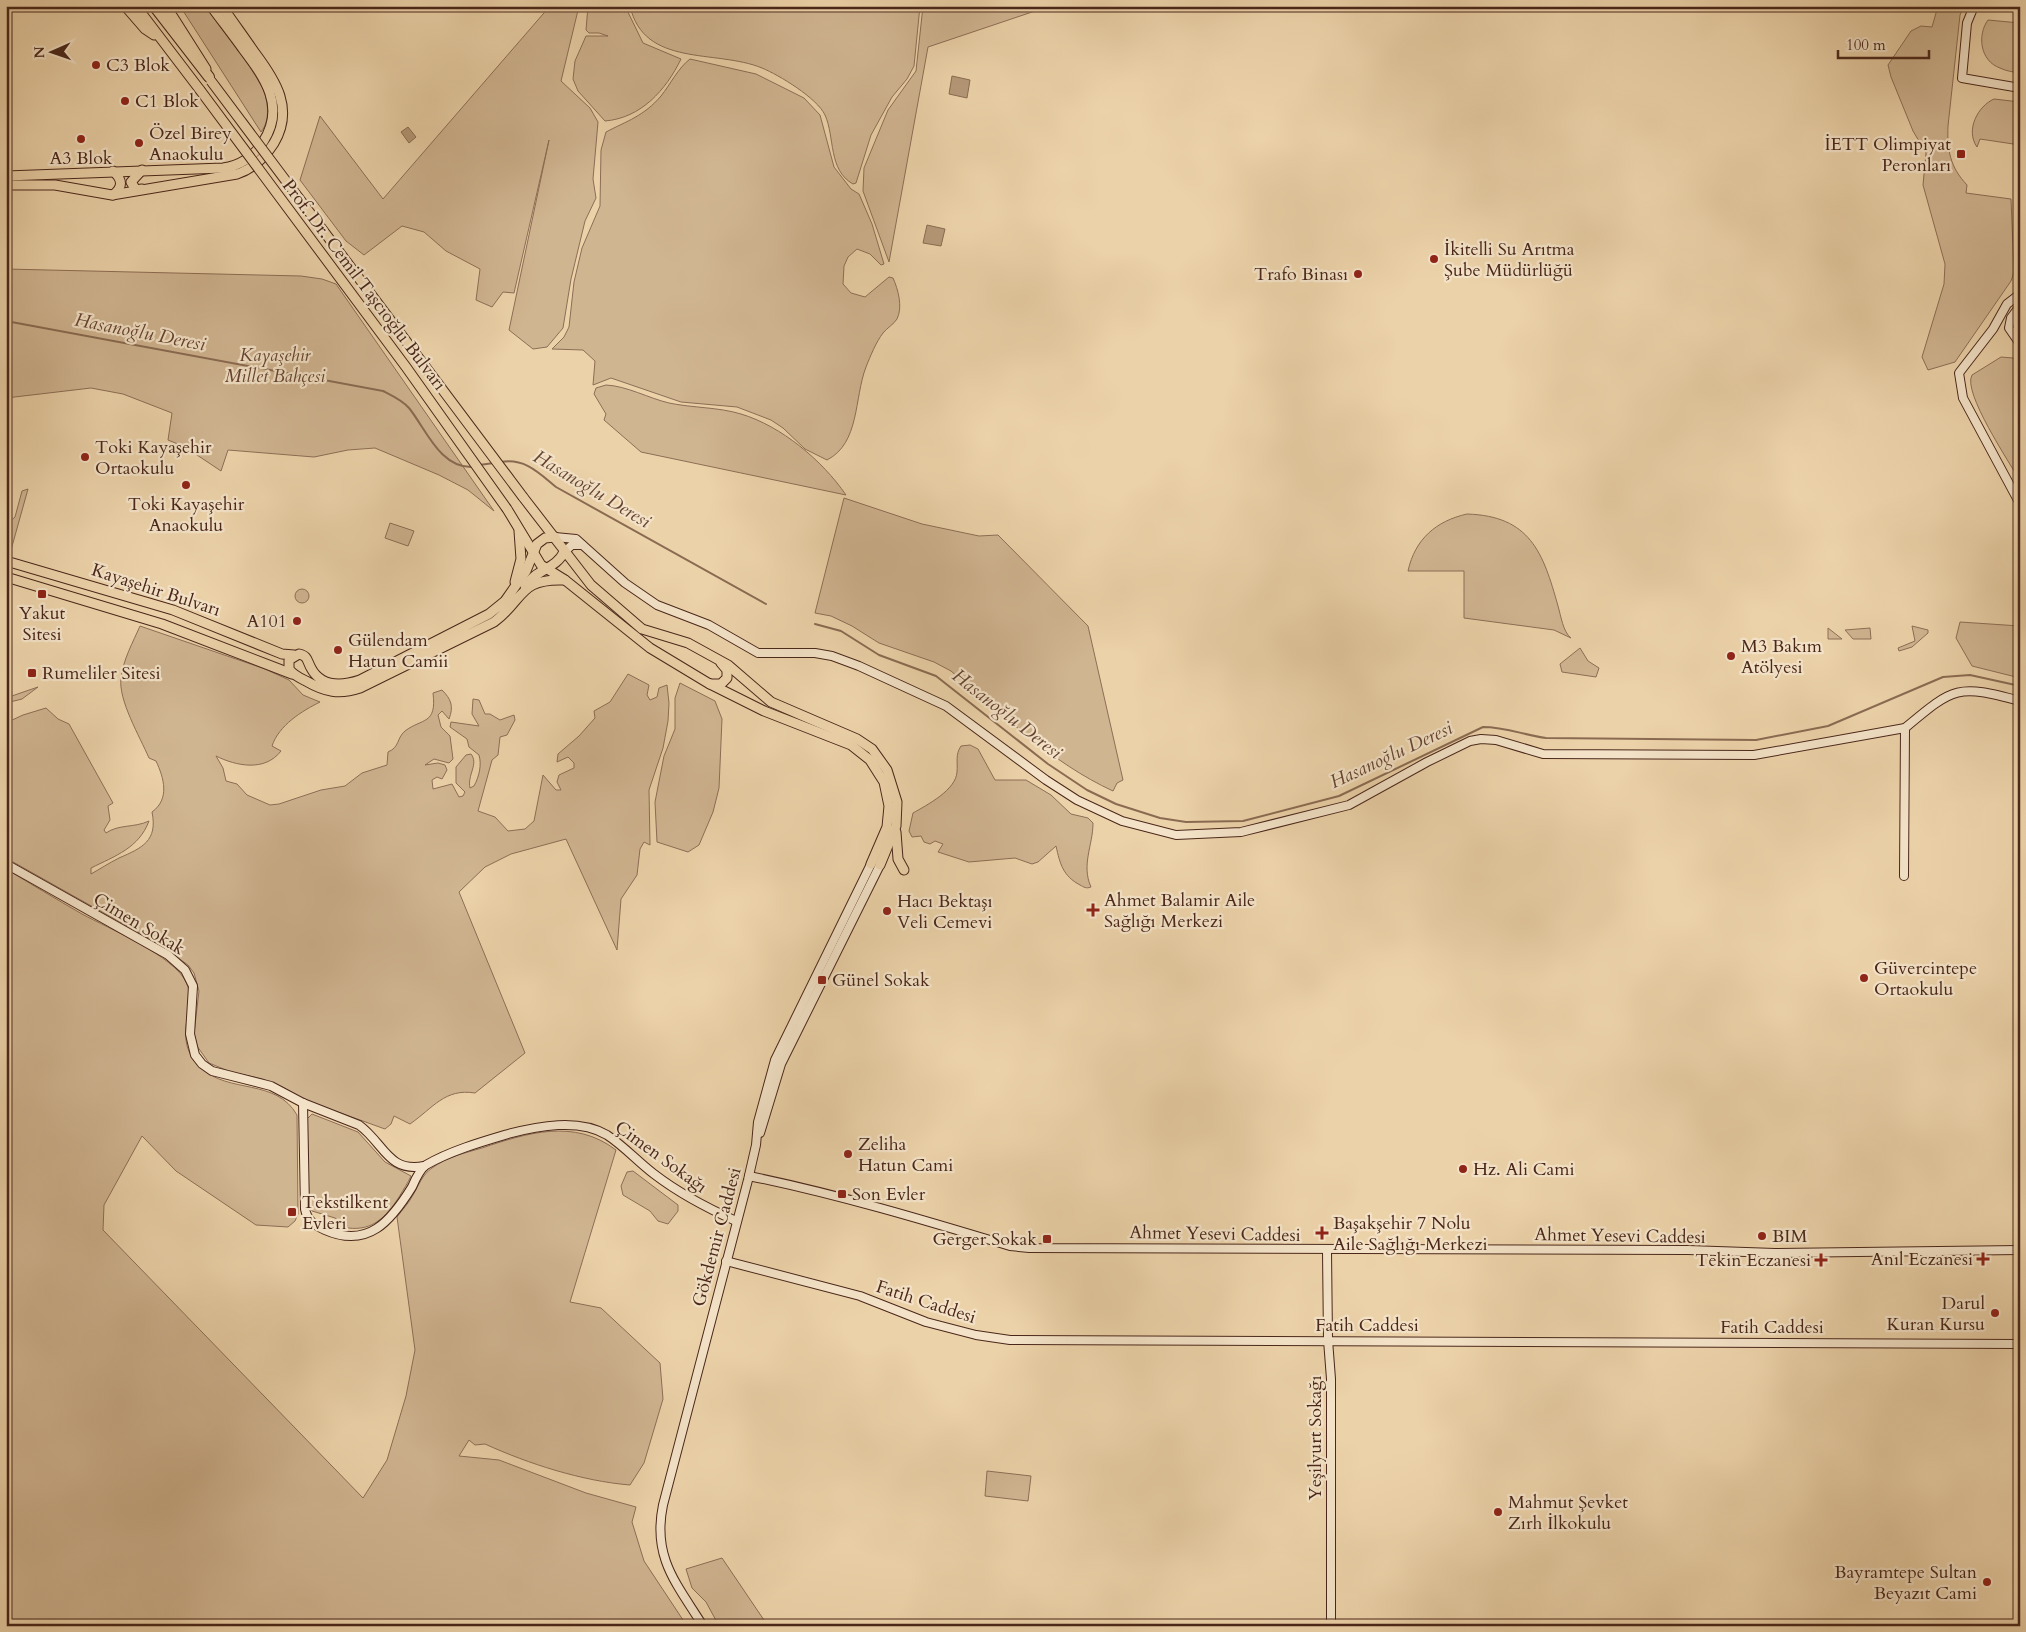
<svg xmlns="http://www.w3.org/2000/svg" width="2026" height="1632" viewBox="0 0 2026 1632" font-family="Cardo,serif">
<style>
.green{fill:#d0b591;stroke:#8d6e56}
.water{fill:#b59878;stroke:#8a6b52}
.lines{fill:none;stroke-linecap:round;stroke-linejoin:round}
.stream{stroke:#8a6b52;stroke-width:2}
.secondary-casing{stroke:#4a271a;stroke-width:10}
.primary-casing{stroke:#4a271a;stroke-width:11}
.highway-casing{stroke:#4a271a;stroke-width:12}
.secondary{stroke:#f3e2c7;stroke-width:8}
.primary{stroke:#ecd2a9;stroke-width:9}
.highway{stroke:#ecd2a9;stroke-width:10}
.primary-bridge-casing{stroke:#4a271a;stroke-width:11;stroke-linecap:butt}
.primary-bridge{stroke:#ecd2a9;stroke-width:9}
.poi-dot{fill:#8f2418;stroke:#f3e2c7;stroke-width:2}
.labels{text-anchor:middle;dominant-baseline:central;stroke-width:4.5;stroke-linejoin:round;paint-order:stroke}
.poi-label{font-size:18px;fill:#4a271a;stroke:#f3e2c7;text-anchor:start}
.street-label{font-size:18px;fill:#4a271a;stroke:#f3e2c7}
.park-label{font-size:18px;font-style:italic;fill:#654332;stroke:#f3e2c7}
.water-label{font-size:19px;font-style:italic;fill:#654332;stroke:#f3e2c7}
</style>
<rect width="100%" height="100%" fill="#ecd2a9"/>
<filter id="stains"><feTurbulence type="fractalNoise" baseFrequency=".004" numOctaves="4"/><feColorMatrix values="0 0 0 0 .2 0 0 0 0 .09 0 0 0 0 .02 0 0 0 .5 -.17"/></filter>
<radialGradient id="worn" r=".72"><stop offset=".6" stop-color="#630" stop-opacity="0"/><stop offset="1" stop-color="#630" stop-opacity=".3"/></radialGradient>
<!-- green -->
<g class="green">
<path d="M180 6H205C222 30 248 61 262 87 268 99 271 120 261 132Z"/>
<polygon points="550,6 579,6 561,81 590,108 598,122 593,179 596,198 585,221 571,279 563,328 547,347 533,349 509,330 549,140 514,293 503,292 492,307 476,300 480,269 446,251 424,232 402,226 364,255 346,241 300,180 320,116 383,199"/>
<path d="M588 6H625L643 43 681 59C666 90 641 118 605 121L578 91 573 79 575 61 586 36H608L599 33H589L586 30Z"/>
<path d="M630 6H920L914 66 907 79 892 97 871 135 856 183 853 184C828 170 835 137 825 115 817 98 779 75 762 68 716 49 644 68 630 6Z"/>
<polygon points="923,6 1050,6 928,47 889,262 863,191 864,168 888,110 916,71"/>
<path d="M1938 6H1964L1960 15 1948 126C1947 150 1950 167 1967 185L1966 193 2011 199 2014 272 2011 281 1955 362 1928 370 1922 357 1944 284 1945 264 1923 185 1926 153 1913 131 1891 77 1888 65 1911 31 1921 26 1932 27Z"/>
<path d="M1988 20 2020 23V73C2013 72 2006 71 2000 68 1980 61 1977 35 1988 20Z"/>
<path d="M690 59 756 74 804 98 820 115 834 167 851 189 859 194 872 224 884 264 881 265 870 254 857 249 848 257 844 266 843 284 851 293 865 297 889 277 893 278C898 289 903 307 897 319 894 324 887 328 883 333 876 342 870 357 866 367 854 398 860 443 827 460L805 449 783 428 771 420 737 407 681 402 611 378 593 385 595 361 583 350 552 349 564 337 569 327 574 282 582 248 600 206 601 150 606 132C627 121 644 116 661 96 670 85 678 68 690 59Z"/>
<path d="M1994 99 2020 102V145L1980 139 1977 147C1965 130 1978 106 1994 99Z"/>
<polygon points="6,269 301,276 322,279 336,284 494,511 468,490 439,475 375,448 348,450 314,457 228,450 221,471 185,447 168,440 172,413 123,394 91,388 6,398"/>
<path d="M2001 357 2013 358 2020 362V481C2010 463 1962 392 1972 375Z"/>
<path d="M606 385C627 386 648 398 669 403 693 408 718 407 741 414 781 426 822 460 846 495L641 452 604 420 606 414 594 394 596 388Z"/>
<polygon points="28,489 11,550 6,549 6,525 15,517 22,491"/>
<path d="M844 498 922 524 979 536 998 535 1088 626 1123 780 1117 783 1113 791C1052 763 1002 714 951 671L934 662 879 643 852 626 831 616 815 613Z"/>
<path d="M1467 514C1530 516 1543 552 1558 606 1561 616 1563 632 1571 638L1554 630 1464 618V571H1408C1415 539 1436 521 1467 514Z"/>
<polygon points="390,523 414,531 408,546 385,538"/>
<circle cx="302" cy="596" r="7"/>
<polygon points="1960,622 2020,626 2020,678 1972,666 1956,638"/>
<path d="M140 626 265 669 289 680 303 695 320 702C302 711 279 725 272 746L281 751C265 772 236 766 216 756L223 768 226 781 237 784 247 795 270 805 279 804 321 790 345 786 362 773 387 765 388 752C400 747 396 739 405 731 422 718 437 725 433 693L442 690C451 699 454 706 449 719L442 711 438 715 441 727 450 736 453 759 449 763 434 759 425 765 438 763 445 765 447 770 442 779 437 777 432 780 433 789 452 784 459 797 463 796 465 792 456 783V767L466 755 471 754C479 764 467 775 470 788L474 786C479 777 482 765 479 755L469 747 467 739 450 727 451 722 479 726 472 714 473 699 479 700 485 714H490L500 720 514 715 515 720 507 735 500 737 498 755 492 760 478 811 495 817 508 831 525 829 534 821 543 775 556 790H561L557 782 559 775 574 768V763L568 757 557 762 558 754 579 736 595 718 594 711 610 702 628 674 649 685 647 695 650 700 657 697 659 688 667 685 669 703 668 721 663 748 649 790 650 845 644 842 640 849 637 875 621 899 617 950 566 839 511 854 485 867 459 892 525 1053 475 1093C445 1088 433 1108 410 1124L394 1116 391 1124 385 1129 299 1098 263 1079 231 1072 209 1063 197 1046 194 1034 199 991 194 973 188 965 159 944 6 858V732L11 726 10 721 23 715 46 708 58 719 69 724 113 803 108 806 110 820 104 830 106 833C119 824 134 828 149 821 139 848 115 856 91 868V874C100 869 109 863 119 858 142 848 158 841 152 812 170 799 164 778 156 761L149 758C140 737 118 700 121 678 123 660 133 642 140 626Z"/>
<polygon points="1912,626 1928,630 1928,633 1912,647 1899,651 1898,648 1915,641"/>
<polygon points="1828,628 1842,639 1828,639"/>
<polygon points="1870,628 1871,639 1853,639 1845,630"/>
<polygon points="1580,648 1588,661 1599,668 1596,677 1562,672 1560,664"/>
<polygon points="680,683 715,701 722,719 719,788 713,812 699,845 688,852 657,842 655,802 664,756 675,729 675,698"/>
<polygon points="38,687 22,699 6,703 6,698"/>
<path d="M970 745 978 749 995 780H1026L1051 795 1071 814 1088 818 1093 823C1093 845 1081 865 1091 887 1086 889 1084 887 1080 885 1063 876 1060 864 1056 846L1038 862 1032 864 1015 858 969 862 938 852 943 844 935 841 930 844 924 842 921 836 912 837 909 831 913 813C927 805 956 790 957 772 958 762 955 755 961 746Z"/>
<path d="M6 869C31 884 56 899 82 914 108 928 174 956 186 982 199 1008 169 1038 201 1068 229 1094 276 1078 297 1115L298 1214 295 1221 288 1227 256 1225 176 1171 142 1136 104 1205 103 1230 363 1498 387 1460 406 1396 415 1350 397 1217C402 1210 409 1203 413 1195 419 1185 422 1175 432 1168 447 1157 465 1153 482 1148 527 1133 574 1118 616 1150L570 1302 601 1308 660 1363 663 1399 644 1463 630 1485C582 1481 529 1464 485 1444L475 1445 469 1440 459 1456 499 1460 586 1493 636 1507 632 1522 644 1561 687 1626H6Z"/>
<path d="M312 1114 358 1132 385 1162 411 1176C408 1183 403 1190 399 1197 386 1217 373 1231 348 1228L335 1218 312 1211 309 1206 307 1119Z"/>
<polygon points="633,1171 678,1205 678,1211 668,1224 658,1221 650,1211 623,1195 621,1186 627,1172"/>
<polygon points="987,1471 1031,1476 1028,1501 985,1496"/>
<polygon points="722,1558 768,1626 719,1626 706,1602 692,1588 686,1569"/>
</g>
<!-- water -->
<g class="water">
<polygon points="952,76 970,80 967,98 949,94"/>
<polygon points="408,127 416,137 409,143 401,132"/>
<polygon points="927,225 945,229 941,246 923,243"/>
</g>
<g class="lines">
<!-- stream -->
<g class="stream">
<path d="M6 321 383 391C393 396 402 400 409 408 426 429 440 468 472 467"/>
<path d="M501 462C525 458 539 473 556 487L766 604"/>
<polyline points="479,465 494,463"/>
<path d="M815 624 841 631 879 655 936 676 1048 764 1087 790 1116 804 1160 818 1186 822 1243 821 1339 796 1483 727C1505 727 1524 735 1546 738L1756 740 1828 726 1943 677 1970 675 2020 686"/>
</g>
<defs>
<g id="secondary">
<polyline points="1974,6 1967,23 1962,78 2020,88"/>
<polyline points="2020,294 2007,304 1993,329 1959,373 1963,398 2020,504"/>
<polyline points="2020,306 2011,318 2009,328 2020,344"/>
<polyline points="555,537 576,539 625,583 657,605 709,625 758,653 815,653 832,656 859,666 946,706 1046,780 1077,800 1122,821 1176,835 1241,832 1349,805 1427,762 1470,741 1481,739 1496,740 1543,754 1754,755 1905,728"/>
<polyline points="564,552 572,545 582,545"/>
<path d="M6 864 168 955 185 970 193 986 190 1034 195 1055 202 1064 212 1071 271 1086 303 1103 359 1125C384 1143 388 1173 424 1166"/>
<path d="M1904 876 1905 728C1954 687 1957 684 2020 701"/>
<path d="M303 1103 305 1209C307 1220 314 1225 325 1230 368 1249 391 1221 412 1187 415 1180 420 1169 426 1165 450 1151 481 1142 508 1134 538 1126 579 1118 607 1135 624 1146 638 1162 654 1174 680 1194 707 1208 736 1221"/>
<polyline points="760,1133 781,1064 880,865"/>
<path d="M749 1176C837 1194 924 1220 1010 1246L1029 1248 1688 1250 1775 1253 2020 1250"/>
<polyline points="1327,1251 1328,1340 1331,1379 1331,1626"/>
<polyline points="726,1261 860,1296 926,1322 976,1335 1010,1340 2020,1344"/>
<path d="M703 1626C677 1584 652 1558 663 1505L748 1180 756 1145 758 1122 775 1060 871 864"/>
</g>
<g id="primary">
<polyline points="125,6 145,29 154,35"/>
<polyline points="136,6 200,90"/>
<polyline points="166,6 206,69"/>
<polyline points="142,170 131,182 136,190 142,189"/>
<path d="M6 176 223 168C239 166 254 157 263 142 286 107 265 78 243 49 233 35 222 21 211 6"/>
<path d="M6 185H55L112 195 237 174C253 169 265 157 274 143 294 109 276 81 255 53 244 37 233 22 222 6"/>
<path d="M113 195C123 187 123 180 113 171"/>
<polyline points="523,497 591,585 642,629 688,643 728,665 771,702 857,739 872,749 887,770 897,802 896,826 880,865"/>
<polyline points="507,509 541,565 565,580 650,648 708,683 764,711 851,745 870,760 884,782 889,806 887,827 871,864"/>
<path d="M555 537 545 538 537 544 526 571 505 601 489 614 360 680C342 686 321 687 311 668 307 661 308 656 299 654L289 660V669C293 675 300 678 306 681 325 692 339 695 360 688L494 622C525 599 518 578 565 580"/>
<polyline points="6,561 173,610 282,654 294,655"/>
<polyline points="6,577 162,624 292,674"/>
<polyline points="515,582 521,559 519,531"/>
<path d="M525 586C536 569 556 569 564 552"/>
<polyline points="710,684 721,684 727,678 727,670 721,663"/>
<polyline points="896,832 898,859 904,870"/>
</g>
<polyline id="highway" points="154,6 209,77"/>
</defs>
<!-- secondary casing -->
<use href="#secondary" class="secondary-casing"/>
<!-- primary casing -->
<use href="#primary" class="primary-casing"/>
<!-- highway casing -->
<use href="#highway" class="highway-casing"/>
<!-- secondary -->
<use href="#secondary" class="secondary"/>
<!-- primary -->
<use href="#primary" class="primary"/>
<!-- highway -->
<use href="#highway" class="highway"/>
<defs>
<g id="primary-bridge">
<polyline points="211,81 523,497"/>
<polyline points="200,90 406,367 507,509"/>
</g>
</defs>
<!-- primary-bridge casing -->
<use href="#primary-bridge" class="primary-bridge-casing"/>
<!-- primary-bridge -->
<use href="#primary-bridge" class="primary-bridge"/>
</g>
<!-- markers -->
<g class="poi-dot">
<circle cx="96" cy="65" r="5"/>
<circle cx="125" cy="101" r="5"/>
<circle cx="81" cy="139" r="5"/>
<circle cx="139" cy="143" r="5"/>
<rect x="1956" y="149" width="10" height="10" rx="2.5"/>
<circle cx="1434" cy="259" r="5"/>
<circle cx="1358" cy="274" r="5"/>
<circle cx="85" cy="457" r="5"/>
<circle cx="186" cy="485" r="5"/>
<rect x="37" y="589" width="10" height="10" rx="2.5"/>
<circle cx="297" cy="621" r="5"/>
<circle cx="338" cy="650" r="5"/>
<circle cx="1731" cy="656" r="5"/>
<rect x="27" y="668" width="10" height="10" rx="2.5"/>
<path d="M1090.5 902.5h5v5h5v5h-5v5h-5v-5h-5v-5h5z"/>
<circle cx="887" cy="911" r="5"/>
<circle cx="1864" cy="978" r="5"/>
<rect x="817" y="975" width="10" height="10" rx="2.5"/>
<circle cx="848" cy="1154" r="5"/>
<circle cx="1463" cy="1169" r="5"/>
<rect x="837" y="1189" width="10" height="10" rx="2.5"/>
<rect x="287" y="1207" width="10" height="10" rx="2.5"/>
<path d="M1319.5 1225.5h5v5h5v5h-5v5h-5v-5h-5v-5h5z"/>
<circle cx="1762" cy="1236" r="5"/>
<rect x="1042" y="1234" width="10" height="10" rx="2.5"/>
<path d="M1980.5 1251.5h5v5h5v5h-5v5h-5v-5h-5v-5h5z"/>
<path d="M1818.5 1252.5h5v5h5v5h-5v5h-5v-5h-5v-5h5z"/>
<circle cx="1995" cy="1313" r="5"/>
<circle cx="1498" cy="1512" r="5"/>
<circle cx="1987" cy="1582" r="5"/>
</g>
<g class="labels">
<!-- poi labels -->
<g class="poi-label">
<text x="106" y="65">C3 Blok</text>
<text x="135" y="101">C1 Blok</text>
<text x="149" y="133">Özel Birey<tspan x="149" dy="21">Anaokulu</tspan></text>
<text x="1951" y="144" text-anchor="end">İETT Olimpiyat<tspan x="1951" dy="21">Peronları</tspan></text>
<text x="81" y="158" text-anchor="middle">A3 Blok</text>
<text x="1444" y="249">İkitelli Su Arıtma<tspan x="1444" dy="21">Şube Müdürlüğü</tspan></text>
<text x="1348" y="274" text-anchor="end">Trafo Binası</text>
<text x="95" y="447">Toki Kayaşehir<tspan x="95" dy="21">Ortaokulu</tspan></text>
<text x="186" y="504" text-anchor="middle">Toki Kayaşehir<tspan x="186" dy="21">Anaokulu</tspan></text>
<text x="42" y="613" text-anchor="middle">Yakut<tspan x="42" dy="21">Sitesi</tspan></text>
<text x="287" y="621" text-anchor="end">A101</text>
<text x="348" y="640">Gülendam<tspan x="348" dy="21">Hatun Camii</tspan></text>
<text x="1741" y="646">M3 Bakım<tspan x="1741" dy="21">Atölyesi</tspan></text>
<text x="42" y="673">Rumeliler Sitesi</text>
<text x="1104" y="900">Ahmet Balamir Aile<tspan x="1104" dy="21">Sağlığı Merkezi</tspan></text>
<text x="897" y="901">Hacı Bektaşı<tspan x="897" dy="21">Veli Cemevi</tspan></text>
<text x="1874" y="968">Güvercintepe<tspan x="1874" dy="21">Ortaokulu</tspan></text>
<text x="832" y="980">Günel Sokak</text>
<text x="858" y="1144">Zeliha<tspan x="858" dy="21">Hatun Cami</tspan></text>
<text x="1473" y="1169">Hz. Ali Cami</text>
<text x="852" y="1194">Son Evler</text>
<text x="302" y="1202">Tekstilkent<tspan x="302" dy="21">Evleri</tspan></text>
<text x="1333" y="1223">Başakşehir 7 Nolu<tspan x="1333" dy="21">Aile Sağlığı Merkezi</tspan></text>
<text x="1772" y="1236">BIM</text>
<text x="1037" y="1239" text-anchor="end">Gerger Sokak</text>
<text x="1973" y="1259" text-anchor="end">Anıl Eczanesi</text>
<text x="1811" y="1260" text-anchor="end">Tekin Eczanesi</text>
<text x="1985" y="1303" text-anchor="end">Darul<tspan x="1985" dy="21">Kuran Kursu</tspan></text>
<text x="1508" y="1502">Mahmut Şevket<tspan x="1508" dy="21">Zırh İlkokulu</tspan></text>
<text x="1977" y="1572" text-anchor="end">Bayramtepe Sultan<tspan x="1977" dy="21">Beyazıt Cami</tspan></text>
</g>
<!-- street labels -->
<g class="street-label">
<text transform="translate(364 285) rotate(53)">Prof. Dr. Cemil Taşcıoğlu Bulvarı</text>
<text transform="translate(156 590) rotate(18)">Kayaşehir Bulvarı</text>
<text transform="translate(139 924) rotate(31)">Çimen Sokak</text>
<text transform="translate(661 1157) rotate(36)">Çimen Sokağı</text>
<text transform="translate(1215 1234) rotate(1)">Ahmet Yesevi Caddesi</text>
<text transform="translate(1620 1236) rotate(1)">Ahmet Yesevi Caddesi</text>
<text transform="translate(717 1237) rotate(-75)">Gökdemir Caddesi</text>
<text transform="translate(926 1302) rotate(18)">Fatih Caddesi</text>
<text x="1367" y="1325">Fatih Caddesi</text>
<text x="1772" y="1327">Fatih Caddesi</text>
<text transform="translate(1315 1438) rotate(-90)">Yeşilyurt Sokağı</text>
</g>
<!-- park labels -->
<g class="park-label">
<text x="275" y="355">Kayaşehir<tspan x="275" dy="21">Millet Bahçesi</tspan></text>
</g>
<!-- water labels -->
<g class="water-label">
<text transform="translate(140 332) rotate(11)">Hasanoğlu Deresi</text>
<text transform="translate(592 489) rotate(31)">Hasanoğlu Deresi</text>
<text transform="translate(1007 714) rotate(38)">Hasanoğlu Deresi</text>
<text transform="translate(1391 755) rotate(-25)">Hasanoğlu Deresi</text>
</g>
</g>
<!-- margin -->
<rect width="2026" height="1632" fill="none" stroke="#ecd2a9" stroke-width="25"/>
<rect x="8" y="8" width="2011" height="1617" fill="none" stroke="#4a271a" stroke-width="2.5"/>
<rect x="12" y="12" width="2001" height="1607" fill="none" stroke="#4a271a"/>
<!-- north arrow -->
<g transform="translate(52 52) rotate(268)" stroke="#f3e2c7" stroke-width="4" paint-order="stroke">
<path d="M0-4L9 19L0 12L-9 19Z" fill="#4a271a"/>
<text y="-8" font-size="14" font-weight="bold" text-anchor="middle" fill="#4a271a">N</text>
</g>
<!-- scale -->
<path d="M1838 50v8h91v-8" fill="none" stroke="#4a271a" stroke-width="2.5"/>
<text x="1846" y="50" font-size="15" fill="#4a271a" stroke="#f3e2c7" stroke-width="4" paint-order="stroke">100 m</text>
<rect width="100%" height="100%" filter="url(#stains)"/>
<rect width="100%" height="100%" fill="url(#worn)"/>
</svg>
